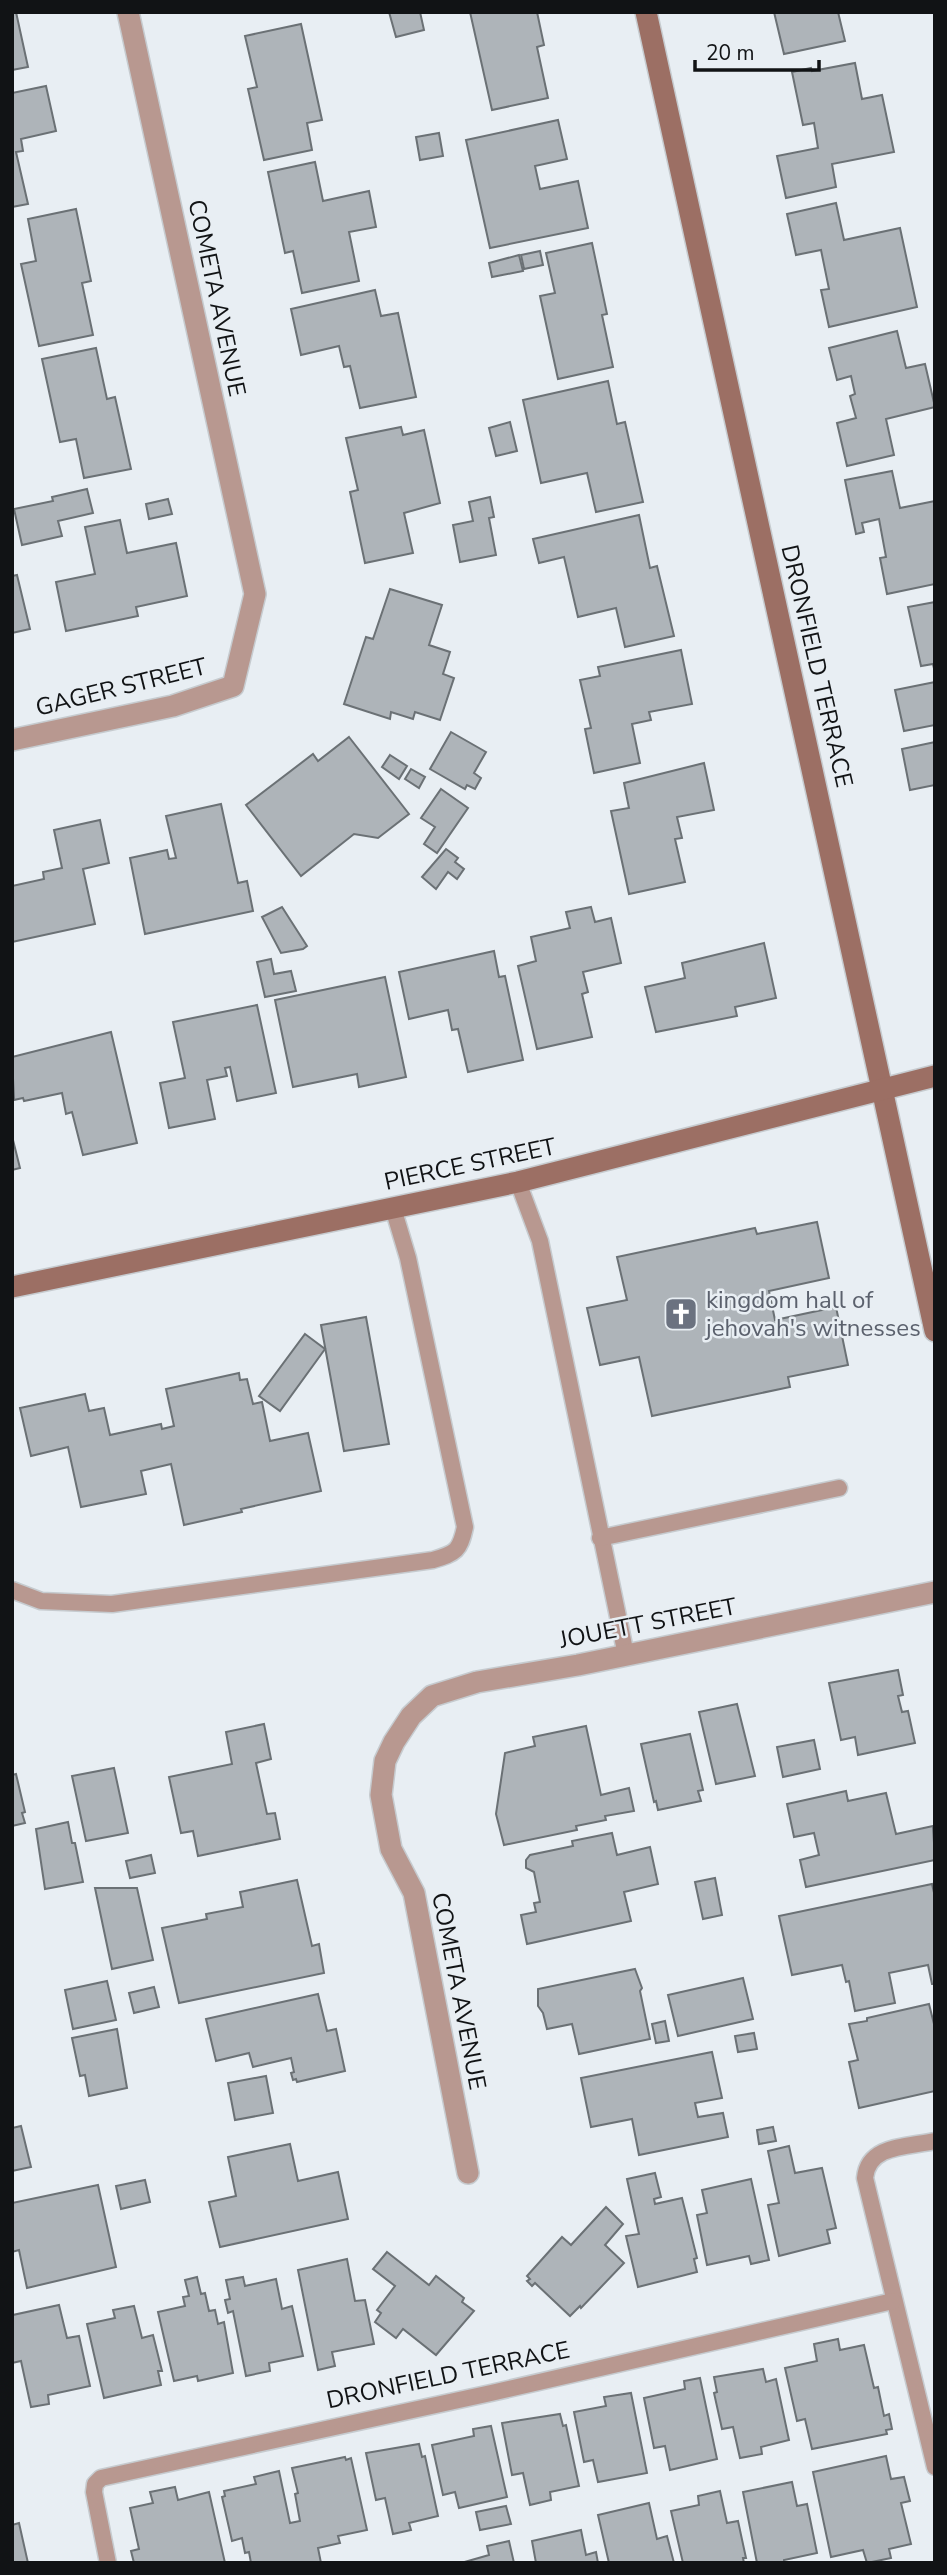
<svg xmlns="http://www.w3.org/2000/svg" width="947" height="2575" viewBox="0 0 947 2575" font-family="'Nunito Sans',sans-serif">
<style>
.building{fill:#aeb4b9;stroke:#6b7175;stroke-width:2}
.lines{fill:none;stroke-linecap:round;stroke-linejoin:round}
.lane-casing{stroke:#c6cbcf;stroke-width:19}
.street-casing{stroke:#c6cbcf;stroke-width:24}
.secondary-casing{stroke:#c6cbcf;stroke-width:24}
.lane{stroke:#b89890;stroke-width:16}
.street{stroke:#b89890;stroke-width:21}
.secondary{stroke:#9c6f64;stroke-width:21}
.labels{text-anchor:middle;dominant-baseline:central;stroke-width:5;stroke-linejoin:round;paint-order:stroke}
.street-label{font-size:24px;fill:#111315;stroke:#e8eef3}
.worship-label{font-size:24px;fill:#5b616d;stroke:#e8eef3;text-anchor:start}
</style>
<rect width="100%" height="100%" fill="#e8eef3"/>
<!-- building -->
<g class="building">
<polygon points="12,12 16,12 28,67 12,70"/>
<polygon points="389,12 420,12 424,30 396,37"/>
<polygon points="470,12 537,12 544,45 537,47 548,98 492,110"/>
<polygon points="774,12 838,12 845,41 784,54"/>
<polygon points="301,24 322,120 307,123 312,150 264,160 248,89 257,87 245,36"/>
<polygon points="855,63 862,99 882,95 894,152 832,164 836,187 786,198 777,156 818,148 814,123 803,125 792,72 811,68 812,71"/>
<polygon points="46,86 56,131 21,139 23,151 16,152 28,204 12,207 12,93"/>
<polygon points="558,120 567,159 535,166 540,189 578,181 588,228 490,248 466,140"/>
<polygon points="439,133 443,156 420,160 416,137"/>
<polygon points="315,162 323,201 369,191 376,227 349,232 359,281 302,293 293,251 285,253 268,172"/>
<polygon points="836,203 844,240 900,228 917,307 829,327 821,290 829,289 821,250 796,255 787,214"/>
<polygon points="76,209 91,281 82,283 93,335 39,346 21,264 36,261 28,219"/>
<polygon points="592,243 607,314 602,315 613,367 558,379 540,296 555,293 546,253"/>
<polygon points="540,251 543,265 524,269 521,255"/>
<polygon points="519,255 523,271 492,277 489,263"/>
<polygon points="375,290 381,316 398,313 416,397 360,408 350,366 344,367 339,346 301,355 291,309"/>
<polygon points="897,331 906,368 925,364 935,407 886,419 894,455 847,466 837,423 856,418 850,396 855,394 851,376 837,380 829,348"/>
<polygon points="96,348 107,399 115,397 131,469 84,478 76,439 60,442 42,359"/>
<polygon points="608,381 617,424 625,422 643,502 596,512 587,473 541,483 523,400"/>
<polygon points="510,422 517,451 496,456 489,428"/>
<polygon points="401,427 403,435 424,430 440,503 404,513 413,553 365,563 350,492 358,490 346,438"/>
<polygon points="892,471 900,508 935,501 935,584 887,594 880,558 886,557 879,519 862,523 864,532 856,534 845,480"/>
<polygon points="87,489 93,513 58,521 62,536 22,545 14,509 53,501 52,497"/>
<polygon points="490,497 494,517 489,518 496,555 460,562 453,525 473,521 469,502"/>
<polygon points="168,499 172,514 149,519 146,504"/>
<polygon points="639,515 650,568 657,566 674,636 625,647 616,608 578,617 564,557 539,563 533,539"/>
<polygon points="120,520 127,553 176,543 187,596 136,607 138,616 66,631 56,582 95,574 85,527"/>
<polygon points="17,575 30,629 12,633 12,576"/>
<polygon points="390,589 442,605 429,645 450,652 443,674 454,678 440,720 415,712 413,719 391,712 390,719 344,704 366,637 373,639"/>
<polygon points="935,602 935,673 933,664 921,666 908,607"/>
<polygon points="681,650 692,704 649,712 651,720 632,724 640,763 594,773 585,729 591,728 580,680 600,676 598,667"/>
<polygon points="935,682 935,725 904,731 895,690"/>
<polygon points="451,732 486,752 474,773 481,778 475,789 467,785 465,789 430,769"/>
<polygon points="349,737 409,814 378,838 354,834 301,876 246,805 313,754 318,761"/>
<polygon points="935,742 935,785 910,790 902,749"/>
<polygon points="390,755 407,766 399,779 382,767"/>
<polygon points="704,763 714,810 677,817 682,838 675,839 685,882 629,894 611,811 629,808 624,783"/>
<polygon points="411,769 425,777 419,788 405,779"/>
<polygon points="441,789 468,808 437,853 424,844 435,827 421,818"/>
<polygon points="221,804 238,883 247,881 253,911 145,934 130,858 167,850 169,859 176,858 166,816"/>
<polygon points="100,820 109,863 83,869 95,924 12,942 12,886 44,879 43,872 62,868 54,830"/>
<polygon points="446,849 458,858 455,862 464,869 457,879 448,872 436,889 422,877"/>
<polygon points="282,907 307,946 303,949 281,953 262,917"/>
<polygon points="591,907 595,922 611,918 621,963 583,972 588,992 582,994 592,1037 537,1049 518,966 536,961 531,937 570,928 566,912"/>
<polygon points="764,943 776,998 735,1007 737,1016 656,1032 645,987 685,978 682,963"/>
<polygon points="494,951 499,977 505,976 523,1060 468,1072 458,1029 452,1030 448,1010 409,1019 399,972"/>
<polygon points="271,959 274,974 291,971 296,991 265,997 257,962"/>
<polygon points="385,977 406,1077 359,1087 357,1074 293,1087 275,1000"/>
<polygon points="257,1005 276,1093 237,1101 230,1067 225,1068 227,1076 207,1080 215,1119 169,1128 160,1083 185,1078 173,1022"/>
<polygon points="111,1032 137,1143 83,1155 72,1112 66,1114 62,1093 24,1101 23,1098 14,1100 12,1057"/>
<polygon points="12,1136 20,1168 12,1170"/>
<polygon points="817,1222 829,1278 769,1291 775,1320 836,1307 848,1365 788,1377 790,1387 652,1416 639,1357 600,1365 587,1308 627,1300 617,1257 755,1228 757,1234"/>
<polygon points="366,1317 389,1444 344,1451 321,1325"/>
<polygon points="305,1334 325,1349 280,1411 259,1396"/>
<polygon points="239,1373 240,1380 247,1379 253,1404 262,1402 270,1441 308,1433 321,1491 241,1509 242,1512 184,1525 171,1464 141,1471 146,1494 81,1507 68,1447 31,1456 20,1408 85,1394 89,1411 104,1408 110,1435 161,1424 162,1429 174,1426 166,1389"/>
<polygon points="898,1670 903,1695 898,1696 902,1712 908,1711 915,1743 858,1755 855,1737 841,1740 829,1683"/>
<polygon points="737,1704 755,1776 716,1784 699,1712"/>
<polygon points="264,1724 271,1759 256,1763 267,1814 275,1813 280,1839 198,1856 193,1831 181,1833 169,1777 232,1764 226,1732"/>
<polygon points="586,1726 601,1795 629,1788 634,1811 605,1816 606,1820 576,1826 577,1830 504,1845 496,1814 505,1753 535,1746 533,1737"/>
<polygon points="690,1734 703,1790 698,1791 701,1801 658,1810 656,1801 654,1802 641,1744"/>
<polygon points="814,1740 820,1769 783,1777 777,1747"/>
<polygon points="114,1768 128,1833 86,1841 72,1776"/>
<polygon points="16,1774 25,1812 22,1813 25,1823 12,1826 12,1775"/>
<polygon points="846,1791 848,1801 886,1793 896,1834 933,1826 935,1860 806,1887 800,1860 819,1855 814,1833 794,1837 787,1804"/>
<polygon points="68,1822 72,1843 75,1843 83,1882 45,1889 36,1829"/>
<polygon points="612,1833 617,1855 650,1847 658,1884 624,1892 631,1921 527,1944 521,1915 536,1912 534,1903 540,1902 534,1872 526,1868 526,1860 530,1855 573,1846 572,1841"/>
<polygon points="151,1855 155,1873 130,1878 126,1861"/>
<polygon points="715,1878 722,1915 703,1919 695,1882"/>
<polygon points="297,1880 312,1946 319,1944 324,1973 179,2003 162,1928 207,1919 206,1914 243,1907 240,1892"/>
<polygon points="932,1884 935,1897 935,1984 932,1984 928,1965 889,1973 895,2003 855,2011 849,1981 846,1982 842,1965 792,1975 779,1916"/>
<polygon points="95,1888 137,1888 153,1960 112,1969"/>
<polygon points="635,1969 642,1988 640,1991 650,2039 579,2054 572,2024 547,2029 543,2013 538,2006 538,1989"/>
<polygon points="743,1978 753,2019 678,2036 668,1995"/>
<polygon points="107,1981 116,2020 73,2029 65,1990"/>
<polygon points="154,1987 159,2007 134,2013 129,1993"/>
<polygon points="318,1994 327,2031 336,2029 345,2071 297,2082 296,2079 293,2080 291,2073 294,2072 291,2058 253,2067 249,2053 216,2061 206,2019"/>
<polygon points="929,2004 935,2028 935,2091 859,2108 849,2062 858,2060 849,2024 867,2021 867,2018"/>
<polygon points="665,2021 669,2041 656,2043 652,2024"/>
<polygon points="117,2029 127,2088 89,2096 85,2075 80,2076 72,2038"/>
<polygon points="754,2033 757,2049 738,2052 735,2036"/>
<polygon points="712,2052 722,2098 695,2103 698,2117 723,2113 728,2137 639,2155 632,2119 591,2127 581,2078"/>
<polygon points="266,2076 273,2113 235,2120 228,2083"/>
<polygon points="21,2126 31,2167 12,2171 12,2128"/>
<polygon points="773,2127 776,2141 759,2144 757,2130"/>
<polygon points="290,2144 298,2181 338,2172 348,2219 220,2247 209,2202 236,2196 228,2157"/>
<polygon points="789,2146 795,2173 822,2168 836,2228 827,2230 830,2243 779,2256 768,2205 779,2203 768,2151"/>
<polygon points="655,2173 661,2197 654,2199 655,2204 682,2198 697,2258 694,2259 697,2272 638,2287 626,2236 639,2234 627,2179"/>
<polygon points="751,2179 769,2260 751,2264 749,2256 707,2265 697,2215 707,2213 702,2190"/>
<polygon points="145,2180 150,2202 121,2209 116,2186"/>
<polygon points="98,2185 116,2267 27,2288 19,2250 12,2252 12,2203"/>
<polygon points="606,2207 623,2224 605,2245 624,2263 581,2308 580,2306 570,2316 535,2283 532,2286 527,2281 530,2279 527,2276 562,2237 571,2245"/>
<polygon points="387,2252 429,2285 436,2276 464,2298 462,2302 474,2311 436,2355 403,2329 396,2338 375,2322 381,2313 377,2310 395,2286 373,2269"/>
<polygon points="347,2259 355,2301 365,2300 374,2344 332,2352 335,2366 318,2370 298,2270"/>
<polygon points="197,2277 201,2294 205,2293 209,2311 215,2310 218,2324 224,2322 233,2373 198,2381 197,2376 174,2381 158,2312 185,2306 183,2297 189,2296 185,2280"/>
<polygon points="243,2277 245,2286 276,2279 282,2309 292,2306 303,2356 269,2363 270,2371 246,2376 233,2311 228,2313 225,2300 230,2299 226,2280"/>
<polygon points="59,2305 67,2338 79,2336 90,2386 48,2395 49,2404 31,2407 21,2361 12,2363 12,2317 13,2315"/>
<polygon points="134,2306 142,2338 153,2335 162,2371 158,2371 161,2385 104,2398 87,2324 115,2318 113,2310"/>
<polygon points="838,2339 840,2350 864,2345 874,2388 878,2387 884,2416 889,2414 892,2429 886,2430 887,2434 812,2449 805,2419 797,2421 785,2368 817,2361 814,2344"/>
<polygon points="763,2369 766,2382 776,2379 789,2440 761,2447 762,2454 740,2458 733,2427 722,2429 714,2393 717,2392 714,2377"/>
<polygon points="700,2378 717,2459 670,2470 665,2446 654,2448 644,2398 685,2389 684,2381"/>
<polygon points="631,2393 647,2473 598,2482 593,2460 584,2462 574,2412 606,2406 604,2397"/>
<polygon points="560,2414 563,2426 566,2425 579,2486 550,2492 551,2500 530,2505 523,2473 512,2475 502,2423"/>
<polygon points="491,2426 507,2497 459,2508 455,2492 443,2495 432,2445 474,2436 473,2429"/>
<polygon points="419,2444 422,2457 425,2456 438,2516 409,2523 411,2530 393,2534 385,2498 376,2500 366,2453"/>
<polygon points="886,2456 891,2479 904,2477 910,2501 901,2503 911,2544 889,2549 891,2558 867,2563 863,2550 831,2557 813,2472"/>
<polygon points="345,2457 346,2460 351,2458 367,2530 338,2536 340,2543 318,2548 321,2563 251,2563 249,2552 245,2553 242,2538 232,2541 222,2497 225,2496 224,2491 256,2484 254,2477 279,2471 290,2523 300,2521 295,2494 298,2493 292,2468"/>
<polygon points="792,2482 797,2506 807,2504 817,2553 784,2560 784,2563 757,2563 743,2492"/>
<polygon points="175,2487 178,2500 209,2492 225,2563 134,2563 131,2551 139,2549 130,2508 153,2503 150,2492"/>
<polygon points="720,2491 727,2523 738,2521 746,2558 743,2558 744,2563 683,2563 671,2511 699,2505 698,2496"/>
<polygon points="649,2503 657,2539 667,2536 674,2563 609,2563 598,2515"/>
<polygon points="506,2506 511,2524 480,2530 476,2512"/>
<polygon points="19,2523 28,2563 12,2563 12,2525"/>
<polygon points="581,2530 586,2555 596,2552 598,2563 536,2563 532,2541"/>
<polygon points="509,2541 514,2563 461,2563 489,2555 487,2546"/>
</g>
<g class="lines">
<defs>
<g id="lane">
<polyline points="518,1182 540,1241 626,1655"/>
<polyline points="600,1538 839,1488"/>
<path d="M12 1590 41 1601 112 1604 433 1560C456 1553 460 1551 465 1527L408 1258 393 1208"/>
<path d="M935 2141C909 2147 868 2144 865 2178L935 2467"/>
<polyline points="108,2563 94,2492 95,2484 101,2478 491,2393 893,2301"/>
</g>
<g id="street">
<polyline points="12,740 173,706 233,686 255,594 128,12"/>
<polyline points="468,2173 414,1893 391,1849 381,1795 385,1761 394,1742 411,1716 432,1696 477,1682 578,1665 935,1592"/>
</g>
<g id="secondary">
<polyline points="646,12 935,1331"/>
<polyline points="12,1287 518,1182 935,1076"/>
</g>
</defs>
<!-- lane casing -->
<use href="#lane" class="lane-casing"/>
<!-- street casing -->
<use href="#street" class="street-casing"/>
<!-- secondary casing -->
<use href="#secondary" class="secondary-casing"/>
<!-- lane -->
<use href="#lane" class="lane"/>
<!-- street -->
<use href="#street" class="street"/>
<!-- secondary -->
<use href="#secondary" class="secondary"/>
</g>
<!-- icons -->
<defs>
<symbol id="church-square" viewBox="-11 -11 22 22"><rect x="-9" y="-9" width="18" height="18" rx="4" fill="#6b7280" stroke="#e8eef3"/><path d="M-1.2-6h2.4v3.5h3.3v2.4h-3.3V6h-2.4V-.1h-3.3v-2.4h3.3Z" fill="#fff"/></symbol>
</defs>
<g fill-rule="evenodd">
<use href="#church-square" x="662" y="1295" width="38" height="38"/>
</g>
<g class="labels">
<!-- street labels -->
<g class="street-label">
<text transform="translate(217 298) rotate(78)">COMETA AVENUE</text>
<text transform="translate(817 666) rotate(77)">DRONFIELD TERRACE</text>
<text transform="translate(121 687) rotate(-14)">GAGER STREET</text>
<text transform="translate(470 1164) rotate(-12)">PIERCE STREET</text>
<text transform="translate(648 1623) rotate(-11)">JOUETT STREET</text>
<text transform="translate(459 1991) rotate(79)">COMETA AVENUE</text>
<text transform="translate(448 2375) rotate(-12)">DRONFIELD TERRACE</text>
</g>
<!-- worship labels -->
<g class="worship-label">
<text x="706" y="1300">kingdom hall of<tspan x="706" dy="28">jehovah's witnesses</tspan></text>
</g>
</g>
<!-- border -->
<rect width="947" height="2575" fill="none" stroke="#111315" stroke-width="28"/>
<!-- scale -->
<path d="M695 60v10h124v-10" fill="none" stroke="#111315" stroke-width="3.5"/>
<text x="706" y="60" font-size="21" fill="#111315" stroke="#e8eef3" stroke-width="5" paint-order="stroke">20 m</text>
</svg>
